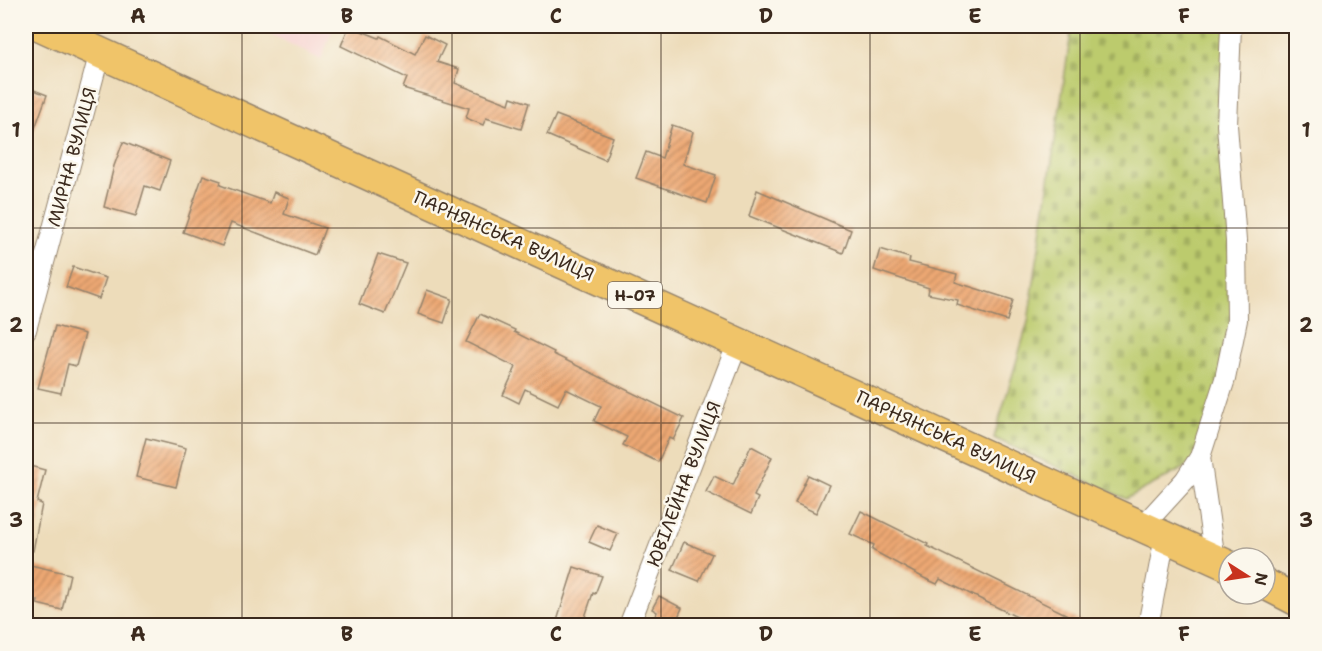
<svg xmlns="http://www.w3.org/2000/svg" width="1322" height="651" viewBox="0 0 1322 651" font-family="'Shantell Sans',sans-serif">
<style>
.built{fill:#f7d0cf}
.cemetery{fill:url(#cemetery-stones);stroke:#7c7a46;stroke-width:1.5}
.building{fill:url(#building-hatch)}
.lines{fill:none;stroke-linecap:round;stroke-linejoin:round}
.minor-casing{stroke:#94836c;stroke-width:22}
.primary-casing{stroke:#94836c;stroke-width:33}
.minor{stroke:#fff;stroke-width:20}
.primary{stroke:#f0c469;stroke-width:30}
.grid{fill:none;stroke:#3b2a1e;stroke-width:1.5;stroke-opacity:0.55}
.labels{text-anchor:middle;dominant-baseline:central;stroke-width:5;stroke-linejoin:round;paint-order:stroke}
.shield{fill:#fbf7ec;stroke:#75685c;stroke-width:1.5}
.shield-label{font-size:16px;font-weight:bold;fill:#3b2a1e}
.street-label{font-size:18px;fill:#3b2a1e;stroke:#fbf7ec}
.neatline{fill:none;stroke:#3b2a1e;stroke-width:2}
.grid-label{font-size:20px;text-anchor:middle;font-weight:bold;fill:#3b2a1e}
</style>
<defs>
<pattern id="cemetery-stones" width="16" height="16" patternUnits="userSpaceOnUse" patternTransform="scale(1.5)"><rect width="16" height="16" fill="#bccb6d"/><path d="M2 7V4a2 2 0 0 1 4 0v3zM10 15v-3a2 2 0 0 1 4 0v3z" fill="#a2ae5e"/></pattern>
<pattern id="building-hatch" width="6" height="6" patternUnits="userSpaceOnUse" patternTransform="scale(1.5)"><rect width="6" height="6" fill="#eda873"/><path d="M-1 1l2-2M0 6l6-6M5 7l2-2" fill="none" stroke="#c1895e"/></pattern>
</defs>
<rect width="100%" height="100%" fill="#fbf7ec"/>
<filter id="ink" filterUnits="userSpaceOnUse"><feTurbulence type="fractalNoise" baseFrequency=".0167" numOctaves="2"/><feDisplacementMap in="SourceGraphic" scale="12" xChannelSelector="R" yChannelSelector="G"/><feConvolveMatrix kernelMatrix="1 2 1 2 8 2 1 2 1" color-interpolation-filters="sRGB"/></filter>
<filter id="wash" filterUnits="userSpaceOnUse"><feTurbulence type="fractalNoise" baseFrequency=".008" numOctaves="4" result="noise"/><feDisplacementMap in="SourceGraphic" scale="24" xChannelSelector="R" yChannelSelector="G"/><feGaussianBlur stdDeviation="1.35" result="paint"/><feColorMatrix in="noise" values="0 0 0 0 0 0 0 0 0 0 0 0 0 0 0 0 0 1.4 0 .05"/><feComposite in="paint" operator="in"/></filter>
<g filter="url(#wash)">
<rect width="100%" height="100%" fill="#eddcba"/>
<!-- built -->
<polygon class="built" points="255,26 334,26 321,60"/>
<!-- cemetery -->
<polygon class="cemetery" points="1072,26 1231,26 1237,320 1200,457 1182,469 1126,499 994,438 1028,322"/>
<g id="blocks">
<!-- building -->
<g class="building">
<polygon points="349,26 379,38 380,36 415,54 425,35 445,45 437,62 459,69 455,83 509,104 511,97 529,103 521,129 486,118 483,125 466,118 469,108 403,88 407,78 341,46"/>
<polygon points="26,87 47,95 27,150 26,150"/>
<polygon points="556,115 613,137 605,160 547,135"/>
<polygon points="672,125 693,132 683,164 716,175 707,203 636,178 646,152 662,158"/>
<polygon points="123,142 170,161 160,191 145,186 136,216 104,207 114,166"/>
<polygon points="203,175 221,181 220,185 270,203 274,192 289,198 284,214 325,228 315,255 231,223 222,246 183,232"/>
<polygon points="757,190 851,230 843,253 749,216"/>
<polygon points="880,249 910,258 909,262 957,274 955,282 1013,300 1007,321 957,305 958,300 928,294 929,288 874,270"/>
<polygon points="378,254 406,263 385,314 359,304"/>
<polygon points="73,267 106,278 99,299 66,287"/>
<polygon points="427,290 452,299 444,323 418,314"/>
<polygon points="480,314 515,330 514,332 554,352 553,354 684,418 673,440 669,438 658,462 623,445 627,437 594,421 601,406 566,389 558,405 525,389 519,403 503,395 516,367 466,342"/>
<polygon points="55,326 85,334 76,366 68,364 61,393 38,388"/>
<polygon points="146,438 186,448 176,487 136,477"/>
<polygon points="751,446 772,457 754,496 758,498 751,514 706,492 714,476 733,485"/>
<polygon points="26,465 45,470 37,502 42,504 33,551 26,550"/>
<polygon points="808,475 829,485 816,513 795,503"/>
<polygon points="861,511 928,544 927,546 1090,626 1035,626 940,579 937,584 924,578 872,550 874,545 850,534"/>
<polygon points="597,525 618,534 610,551 589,542"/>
<polygon points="684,542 712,554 699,581 672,570"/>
<polygon points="26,564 70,574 62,610 37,604 38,601 26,598"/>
<polygon points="574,567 602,576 595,594 593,593 582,626 571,626 557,621"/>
<polygon points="659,596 682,608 674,626 650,626 657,612 652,609"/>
</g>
</g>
</g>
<g filter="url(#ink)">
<use href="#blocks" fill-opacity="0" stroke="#94836c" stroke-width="1.5"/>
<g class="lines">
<defs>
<g id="minor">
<polyline points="26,330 100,52"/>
<polyline points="1200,457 1215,560"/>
<polyline points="1142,527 1185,480 1200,457 1225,379 1237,320 1236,241 1227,125 1231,26"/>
<polyline points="629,626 738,342"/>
<polyline points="1148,626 1165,537"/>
</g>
<g id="primary">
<polyline points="41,26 1229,566"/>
<polyline points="1265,584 1296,600"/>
</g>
</defs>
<!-- minor casing -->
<use href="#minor" class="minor-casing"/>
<!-- primary casing -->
<use href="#primary" class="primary-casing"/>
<!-- minor -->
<use href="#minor" class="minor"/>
<!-- primary -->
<use href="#primary" class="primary"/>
</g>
</g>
<!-- grid -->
<path class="grid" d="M242 26V626M452 26V626M661 26V626M870 26V626M1080 26V626M26 228H1296M26 423H1296"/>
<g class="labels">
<!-- shield labels -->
<rect class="shield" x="608" y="282" width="54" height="26" rx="4.5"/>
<g class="shield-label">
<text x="635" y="295">Н-07</text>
</g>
<!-- street labels -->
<g class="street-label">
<text transform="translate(72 157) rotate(-75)">МИРНА ВУЛИЦЯ</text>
<text transform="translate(504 236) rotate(24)">ПАРНЯНСЬКА ВУЛИЦЯ</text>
<text transform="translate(946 437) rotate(25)">ПАРНЯНСЬКА ВУЛИЦЯ</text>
<text transform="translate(684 484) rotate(-69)">ЮВІЛЕЙНА ВУЛИЦЯ</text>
</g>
</g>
<!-- margin -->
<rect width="1322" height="651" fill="none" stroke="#fbf7ec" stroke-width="66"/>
<!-- north arrow -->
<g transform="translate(1247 576) rotate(102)"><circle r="28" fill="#fbf7ec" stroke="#aea59a" stroke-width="1.5"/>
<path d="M0-4.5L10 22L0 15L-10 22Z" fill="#c8321e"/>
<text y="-9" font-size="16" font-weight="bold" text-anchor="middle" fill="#3b2a1e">N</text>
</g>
<rect x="33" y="33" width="1256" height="585" class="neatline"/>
<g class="grid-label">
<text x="138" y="23">A</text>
<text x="347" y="23">B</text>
<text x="556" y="23">C</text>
<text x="766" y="23">D</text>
<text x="975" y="23">E</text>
<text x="1184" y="23">F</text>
<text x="16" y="137">1</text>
<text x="1306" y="137">1</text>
<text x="16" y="332">2</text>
<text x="1306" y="332">2</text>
<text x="16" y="527">3</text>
<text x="1306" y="527">3</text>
<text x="138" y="641">A</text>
<text x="347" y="641">B</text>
<text x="556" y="641">C</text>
<text x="766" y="641">D</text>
<text x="975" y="641">E</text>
<text x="1184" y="641">F</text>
</g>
</svg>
